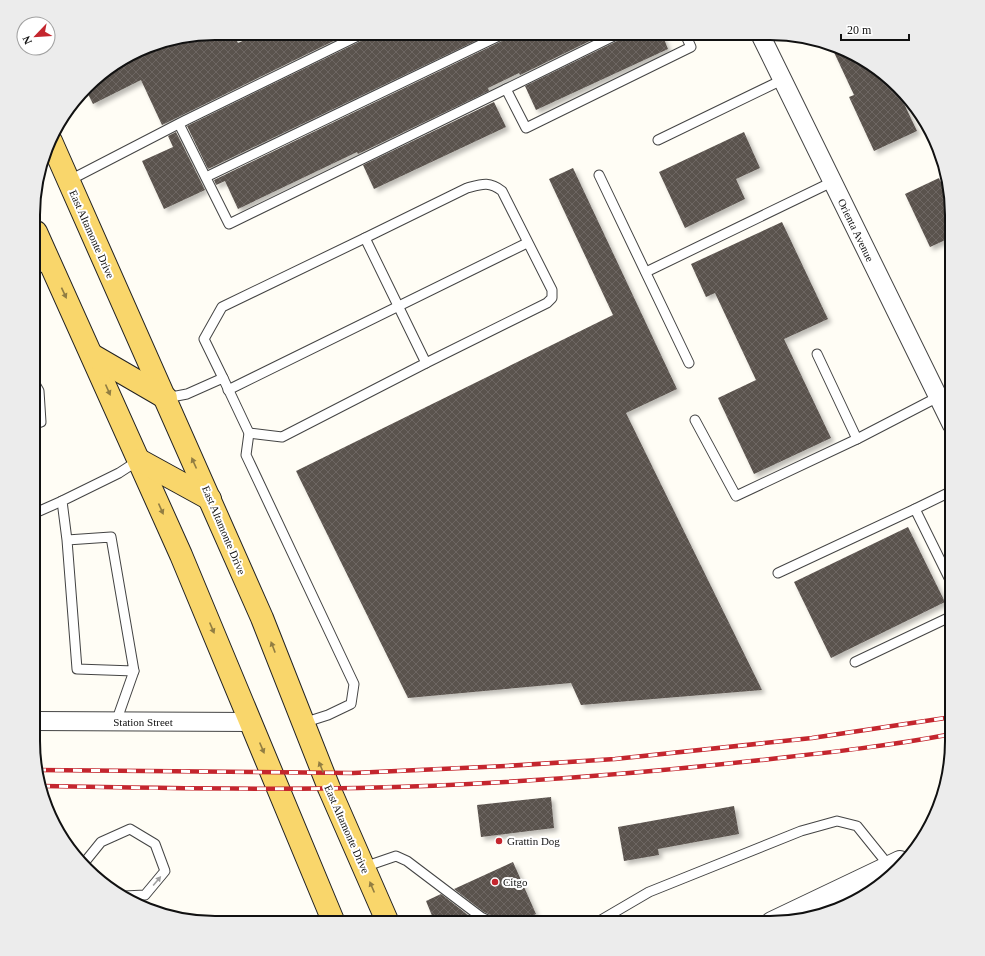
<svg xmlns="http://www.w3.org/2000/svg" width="985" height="956" viewBox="0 0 985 956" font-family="Georgia,serif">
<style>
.building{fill:url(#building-cross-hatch);filter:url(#shadow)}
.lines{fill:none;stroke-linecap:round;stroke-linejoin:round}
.service-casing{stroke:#444;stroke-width:11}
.minor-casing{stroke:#444;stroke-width:20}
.tertiary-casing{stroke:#444;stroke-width:24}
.primary-casing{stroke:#222;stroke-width:24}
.service{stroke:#fff;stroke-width:9}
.minor{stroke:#fff;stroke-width:18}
.tertiary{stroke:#fff;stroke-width:22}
.primary{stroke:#f9d66b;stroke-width:22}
.rail-casing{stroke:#c4262e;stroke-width:4.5}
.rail{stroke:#fff;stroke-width:3;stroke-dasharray:9;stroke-linecap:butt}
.oneway{fill:#917d42}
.oneway2{fill:#a0a0a0}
.poi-dot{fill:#c4262e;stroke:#fff;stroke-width:1.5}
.labels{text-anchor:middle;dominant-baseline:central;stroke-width:4;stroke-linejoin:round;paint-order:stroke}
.street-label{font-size:11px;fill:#111;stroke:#fff}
.poi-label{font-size:11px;fill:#111;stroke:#fff;text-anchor:start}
.rim{fill:none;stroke:#111;stroke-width:2}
</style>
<defs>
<pattern id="building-cross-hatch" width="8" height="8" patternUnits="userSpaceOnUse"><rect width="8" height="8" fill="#5a524d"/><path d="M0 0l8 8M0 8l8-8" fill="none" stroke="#6d6662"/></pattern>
<filter id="shadow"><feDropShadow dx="3.5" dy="3.5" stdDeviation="2" flood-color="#0004"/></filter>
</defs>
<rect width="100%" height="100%" fill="#fffdf5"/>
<!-- building -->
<g class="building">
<polygon points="215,33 233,33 238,43 260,33 350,33 162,125 141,80 93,104 86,90 95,78 156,43"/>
<polygon points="370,33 490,34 208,169 187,126 367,38"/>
<polygon points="509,34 604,34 520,75 519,73 488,88 489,91 358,154 357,152 238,209 225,181 216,185 214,180 506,39"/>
<polygon points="624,34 662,34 668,49 536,110 525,86 621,39"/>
<polygon points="832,48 861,57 897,89 917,131 874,151 849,97 854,95"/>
<polygon points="494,102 506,127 374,189 363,165"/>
<polygon points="176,132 205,190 164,209 142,161 173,147 168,136"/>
<polygon points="744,132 760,168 736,179 745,199 685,228 659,172"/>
<polygon points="573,168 677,389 626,413 762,690 581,705 571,683 408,698 296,471 613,315 549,179"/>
<polygon points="939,178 952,206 952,237 930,247 905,194"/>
<polygon points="782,222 828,319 784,339 831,438 754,474 718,398 756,380 715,293 706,297 691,264"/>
<polygon points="908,527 945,602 831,658 794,582"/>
<polygon points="551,797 554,828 481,837 477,805"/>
<polygon points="734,806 739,834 658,849 659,855 624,861 618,827"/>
<polygon points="513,862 536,914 516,923 500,923 497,918 484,912 454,889"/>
<polygon points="441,894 477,922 479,923 435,923 426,901"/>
</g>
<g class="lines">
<defs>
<g id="service">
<polyline points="506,89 618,34"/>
<polyline points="179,124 229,224 506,89 526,128 691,47 685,34"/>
<polyline points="658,140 782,80"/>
<polyline points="599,175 689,363"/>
<polyline points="206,177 503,34"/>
<polyline points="68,181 186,120 364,33"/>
<path d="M365 238 467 188C482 184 489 181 502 191L552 290V298L547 303 426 363"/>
<polyline points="36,269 50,263"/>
<polyline points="646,272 832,182"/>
<polyline points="817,354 857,439"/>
<polyline points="223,378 204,339 222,307 365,238 426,363 282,437 249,433"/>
<polyline points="228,390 527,243"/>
<polyline points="166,398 187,394 223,378 249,433 246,455 354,684 351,704 328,715 303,723"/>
<polyline points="695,420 736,496 857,439 938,397"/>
<polyline points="35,424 41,422 39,391 35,384"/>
<polyline points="915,509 952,491"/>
<polyline points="35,513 62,501"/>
<polyline points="67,540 111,537 134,671 77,669 67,540 62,501 119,473 139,460"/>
<polyline points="778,573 915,509 952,584"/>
<polyline points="855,662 952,616"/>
<polyline points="116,722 134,671"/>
<polyline points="84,863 101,842 130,829 155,844 165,871 145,895 124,896"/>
<polyline points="364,867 396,856 407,861 481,917 494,923"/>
<polyline points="596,923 649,892 801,831 837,821 857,826 890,867"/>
</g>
<g id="minor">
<polyline points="760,34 952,425"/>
<polyline points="34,721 252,722"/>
</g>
<polyline id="tertiary" points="772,923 900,862"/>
<g id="primary">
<polyline points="51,141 262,618 329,788 388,923"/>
<polyline points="36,232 181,555 334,923"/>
<polyline points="92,355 166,398"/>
<polyline points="139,460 210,499"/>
</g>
</defs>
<!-- service casing -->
<use href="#service" class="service-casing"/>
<!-- minor casing -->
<use href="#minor" class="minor-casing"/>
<!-- tertiary casing -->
<use href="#tertiary" class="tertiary-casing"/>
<!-- primary casing -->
<use href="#primary" class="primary-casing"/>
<!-- service -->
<use href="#service" class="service"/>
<!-- minor -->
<use href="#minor" class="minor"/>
<!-- tertiary -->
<use href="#tertiary" class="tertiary"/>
<!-- primary -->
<use href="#primary" class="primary"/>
<defs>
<g id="rail">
<polyline points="37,770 353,773 506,766 615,759 812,738 952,717"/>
<path d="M41 786C147 788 252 790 358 788 492 785 627 775 761 760 824 753 889 746 952 734"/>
</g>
</defs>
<!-- rail casing -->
<use href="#rail" class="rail-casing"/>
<!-- rail -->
<use href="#rail" class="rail"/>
</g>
<!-- one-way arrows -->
<defs><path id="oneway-solid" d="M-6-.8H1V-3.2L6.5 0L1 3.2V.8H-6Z"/></defs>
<g class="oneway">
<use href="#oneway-solid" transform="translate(64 293) rotate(65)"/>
<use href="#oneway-solid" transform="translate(108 390) rotate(66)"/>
<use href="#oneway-solid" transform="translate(194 463) rotate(-114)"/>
<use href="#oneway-solid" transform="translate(161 509) rotate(66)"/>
<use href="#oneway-solid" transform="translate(212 628) rotate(67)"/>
<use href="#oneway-solid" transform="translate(273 647) rotate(-111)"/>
<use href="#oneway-solid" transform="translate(262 748) rotate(67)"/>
<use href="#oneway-solid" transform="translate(321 767) rotate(-112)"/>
<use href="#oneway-solid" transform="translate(372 887) rotate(-113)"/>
</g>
<use class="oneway2" href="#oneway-solid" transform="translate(157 881) rotate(-50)"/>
<!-- markers -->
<g class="poi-dot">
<circle cx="499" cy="841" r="4"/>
<circle cx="495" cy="882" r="4"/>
</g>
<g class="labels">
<!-- street labels -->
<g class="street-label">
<text transform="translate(856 230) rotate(64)">Orienta Avenue</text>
<text transform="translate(92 234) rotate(66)">East Altamonte Drive</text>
<text transform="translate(224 530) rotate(67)">East Altamonte Drive</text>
<text x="143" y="722">Station Street</text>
<text transform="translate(347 829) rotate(66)">East Altamonte Drive</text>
</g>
<!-- poi labels -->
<g class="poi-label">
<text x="507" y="841">Grattin Dog</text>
<text x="503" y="882">Citgo</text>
</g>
</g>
<!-- crop -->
<path d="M0 0H985V956H0ZM215 40H770A175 175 0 0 1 945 215V741A175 175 0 0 1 770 916H215A175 175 0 0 1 40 741V215A175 175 0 0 1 215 40Z" fill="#ececec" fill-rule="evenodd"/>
<path class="rim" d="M215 40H770A175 175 0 0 1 945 215V741A175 175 0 0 1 770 916H215A175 175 0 0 1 40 741V215A175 175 0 0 1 215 40Z"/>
<!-- north arrow -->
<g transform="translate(36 36) rotate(245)"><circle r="19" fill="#ffffff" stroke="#a0a0a0"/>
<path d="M0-3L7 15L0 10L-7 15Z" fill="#c4262e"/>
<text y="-6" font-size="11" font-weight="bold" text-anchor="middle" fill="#111111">N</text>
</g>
<!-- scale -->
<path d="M841 34v6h68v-6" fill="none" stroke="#111111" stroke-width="2"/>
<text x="847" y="34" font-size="12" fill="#111111" stroke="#ffffff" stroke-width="3" paint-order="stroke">20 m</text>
</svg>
